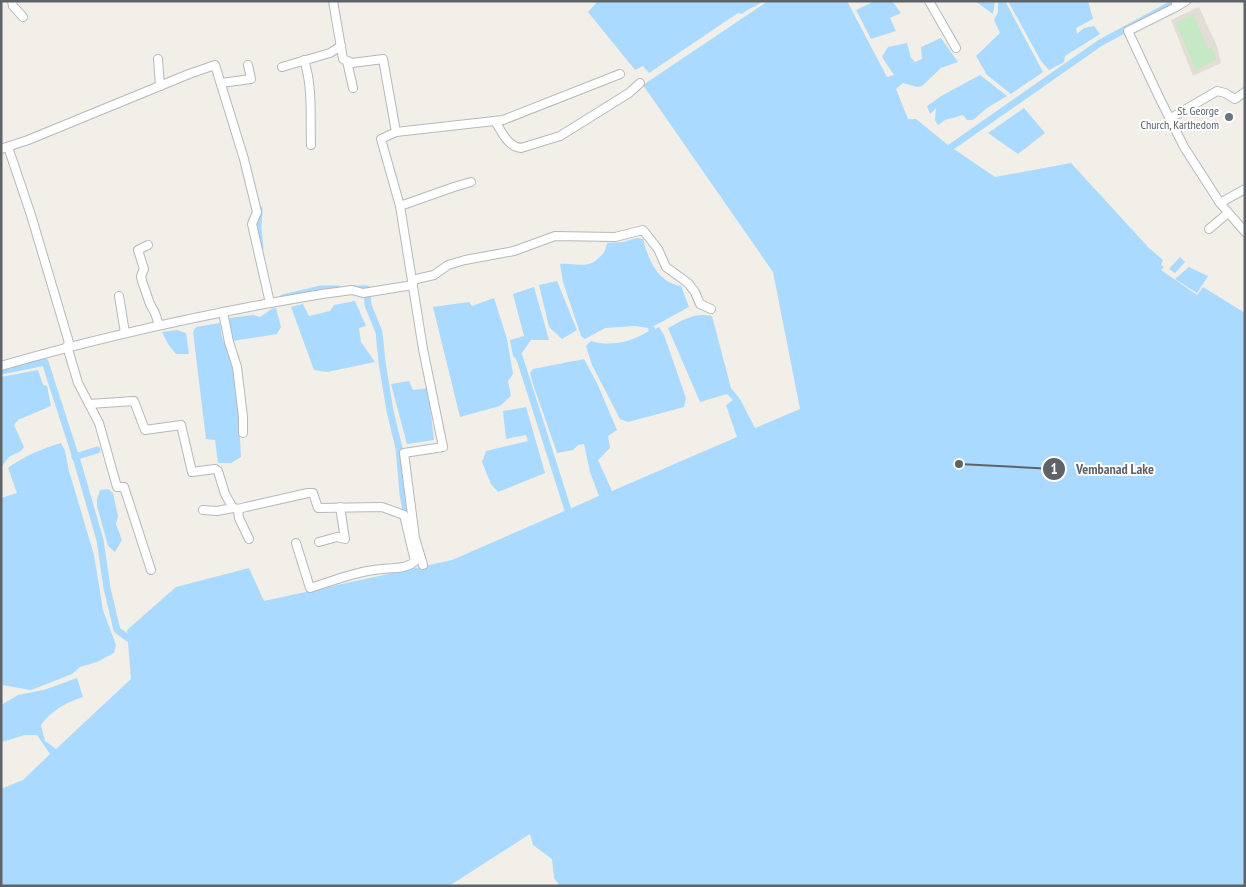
<svg xmlns="http://www.w3.org/2000/svg" width="1246" height="887" viewBox="0 0 1246 887" font-family="'PT Sans Narrow',sans-serif">
<style>
.education{fill:#e1ded6}
.green{fill:#c5e8c5}
.water{fill:#aadaff}
.lines{fill:none;stroke-linecap:round;stroke-linejoin:round}
.canal{stroke:#aadaff;stroke-width:7}
.minor-casing{stroke:#b5b8bc;stroke-width:10}
.minor{stroke:#fff;stroke-width:8}
.worship-dot{fill:#6b7280;stroke:#fff;stroke-width:2}
.labels{text-anchor:middle;dominant-baseline:central;stroke-width:4;stroke-linejoin:round;paint-order:stroke}
.worship-label{font-size:12px;fill:#5b616d;stroke:#fff;text-anchor:end}
.leader{fill:none;stroke:#5f6368;stroke-width:2}
.callout-dot{fill:#5f6368;stroke:#fff;stroke-width:2}
.mark-label{font-size:15px;text-anchor:middle;font-weight:bold;fill:#fff}
.callout-label{font-size:14px;text-anchor:middle;font-weight:bold;fill:#5f6368;stroke:#fff;stroke-width:4;stroke-linejoin:round;paint-order:stroke}
</style>
<rect width="100%" height="100%" fill="#f1efe8"/>
<!-- education -->
<polygon class="education" points="1199,7 1217,46 1221,63 1193,76 1171,20"/>
<!-- green -->
<polygon class="green" points="1193,14 1208,49 1212,47 1216,59 1196,70 1176,23"/>
<!-- water -->
<g class="water">
<path d="M598 1H763C756 7 749 8 742 14L738 13 732 17 649 73 643 66 635 70 588 12Z"/>
<path d="M768 1H847L887 77 894 75 882 57 888 47 907 43 911 58 915 62 922 59 921 47 941 38 958 62 941 68 922 86 917 87 903 83 896 89 908 119H916L948 145 995 177 1071 163 1149 248 1163 260 1161 265 1164 267 1161 270 1197 295 1203 287 1245 313V886H560L554 878 552 859 533 845 530 834 449 886H1V789L23 780 50 754 37 735H25L2 742 1 705 18 695 44 690 77 678 83 697C65 703 52 710 41 725L45 741 56 749 131 679 127 630 176 587 249 568 264 601 452 560 599 496 590 472 584 444 578 445 573 450 557 453 533 384 530 373 533 369 584 359 597 383 617 430 608 436 610 448 598 460 612 491 737 437 726 405 733 400 727 394 700 402 668 328C683 320 695 312 712 316L731 388 740 399 755 428 800 409 773 272 643 85Z"/>
<polygon points="875,1 892,1 901,13 890,18 896,31 871,39 856,10"/>
<polygon points="975,1 995,1 993,14"/>
<polygon points="998,1 1005,1 1043,72 1011,94 987,75 976,56 1000,33 994,20 998,12"/>
<polygon points="1008,1 1088,1 1093,19 1076,28 1077,34 1084,28 1094,26 1100,34 1065,56 1064,62 1049,70 1041,61"/>
<polygon points="980,75 1007,96 987,108 973,120 967,120 963,115 945,120 938,125 935,120 936,108 930,114 927,106 943,95"/>
<polygon points="1024,108 1045,133 1018,154 988,133"/>
<path d="M637 238 643 239C648 259 658 283 681 286L689 307 654 326 655 329 659 327 664 335 686 398 684 407 628 422 620 419 592 365 586 346 591 341C611 347 631 342 649 331L648 328 635 326 605 328 585 339 581 336 563 282 560 264C576 262 586 270 599 258 604 253 606 250 607 243L623 242Z"/>
<polygon points="1180,257 1185,262 1175,273 1169,269"/>
<polygon points="1189,267 1208,276 1197,293 1175,279"/>
<polygon points="557,281 577,330 562,339 549,327 539,285"/>
<polygon points="534,287 549,340 531,340 517,360 513,356 510,340 524,336 513,294"/>
<polygon points="494,298 507,339 513,374 508,381 511,396 500,406 460,417 433,307 469,302 472,306"/>
<polygon points="355,301 366,326 359,328 361,342 375,362 327,372 314,370 291,307 303,304 309,316 330,311 334,305"/>
<polygon points="273,308 276,308 281,327 277,334 233,341 229,318 253,315 260,317"/>
<polygon points="220,323 222,337 232,364 239,419 241,457 231,463 218,463 215,440 206,439 193,332 196,327"/>
<polygon points="177,330 186,333 189,354 176,354 168,344 162,332"/>
<polygon points="38,370 43,385 47,386 51,406 18,420 14,425 24,447 21,451 9,457 1,467 1,377"/>
<polygon points="409,381 413,390 428,388 434,440 407,444 391,384"/>
<polygon points="526,407 545,473 498,492 491,484 482,462 486,451 528,441 526,435 506,439 503,411"/>
<path d="M61 443 65 451 69 471 94 555 103 610 116 645 114 653 97 662 80 667 72 674 31 690 1 685V498L17 493 8 468C24 456 41 449 61 443Z"/>
<polygon points="108,489 113,493 118,516 116,524 122,540 115,552 108,546 97,506 97,499 100,490"/>
</g>
<g class="lines">
<!-- canal -->
<g class="canal">
<polyline points="944,152 1100,43 1172,4"/>
<polyline points="259,209 258,228 260,248"/>
<polyline points="354,289 367,289 368,305 379,332 382,362 390,411 399,448 403,494 408,521"/>
<polyline points="283,298 321,289 338,289"/>
<polyline points="519,356 568,510"/>
<polyline points="1,371 45,362 78,464 100,540 107,588 117,630 128,638"/>
<polyline points="75,457 97,450"/>
</g>
<defs>
<g id="minor">
<polyline points="12,1 13,6 23,17"/>
<polyline points="333,1 343,59 352,63 383,59 396,132"/>
<polyline points="929,1 956,48"/>
<polyline points="1176,1 1176,7 1128,31 1159,97 1184,147 1220,203 1245,232"/>
<polyline points="1176,7 1186,1"/>
<polyline points="158,59 160,86"/>
<path d="M304 60C313 87 310 117 311 145"/>
<polyline points="347,61 353,88"/>
<polyline points="282,67 330,53 341,46"/>
<polyline points="221,83 251,79 248,65"/>
<polyline points="1171,118 1217,91 1225,93 1235,99 1245,92"/>
<path d="M495 121C502 132 507 146 521 148L560 136 629 93 640 83"/>
<polyline points="8,147 31,215 70,346"/>
<path d="M1 149 28 140 189 74 215 65 244 159 257 212 252 224 270 303C179 320 90 340 1 366"/>
<polyline points="1220,203 1245,189"/>
<polyline points="400,206 454,187 471,182"/>
<polyline points="1209,229 1228,213"/>
<polyline points="148,245 138,250 144,269 141,276 142,281 150,304 155,313 159,325"/>
<polyline points="412,280 434,275 448,265 465,260 514,251 555,236 615,237 643,230 658,249 666,267 688,283 695,292 700,304 711,309"/>
<polyline points="119,296 125,333"/>
<polyline points="270,303 322,294 352,290 363,293 413,285"/>
<polyline points="223,312 229,342 237,367 243,417 243,433"/>
<polyline points="67,346 78,383 99,423 117,487 124,487 151,570"/>
<path d="M89 404 134 401 145 430 181 425 192 472 215 469 218 471 225 494 233 508 238 509 246 507 308 493H313L318 508 382 507 404 515 415 561C408 569 392 568 382 569 357 571 333 581 310 588L296 543"/>
<polyline points="238,509 239,518 249,539"/>
<polyline points="203,510 217,511 233,508"/>
<polyline points="319,542 337,537 345,539 340,507"/>
<polyline points="423,565 415,538 404,453 443,447 423,349 400,206 381,139 396,132 503,120 620,74"/>
</g>
</defs>
<!-- minor casing -->
<use href="#minor" class="minor-casing"/>
<!-- minor -->
<use href="#minor" class="minor"/>
</g>
<!-- markers -->
<circle class="worship-dot" cx="1229" cy="117" r="5"/>
<g class="labels">
<!-- worship labels -->
<g class="worship-label">
<text x="1219" y="110">St. George<tspan x="1219" dy="14">Church, Karthedom</tspan></text>
</g>
</g>
<!-- callouts -->
<path class="leader" d="M959 464L1054 469"/>
<g class="callout-dot">
<circle cx="959" cy="464" r="5"/>
<circle cx="1054" cy="469" r="12"/>
</g>
<g class="mark-label">
<text x="1054" y="474">1</text>
</g>
<g class="callout-label">
<text x="1115" y="474">Vembanad Lake</text>
</g>
<!-- border -->
<rect width="1246" height="887" fill="none" stroke="#5f6368" stroke-width="5"/>
</svg>
